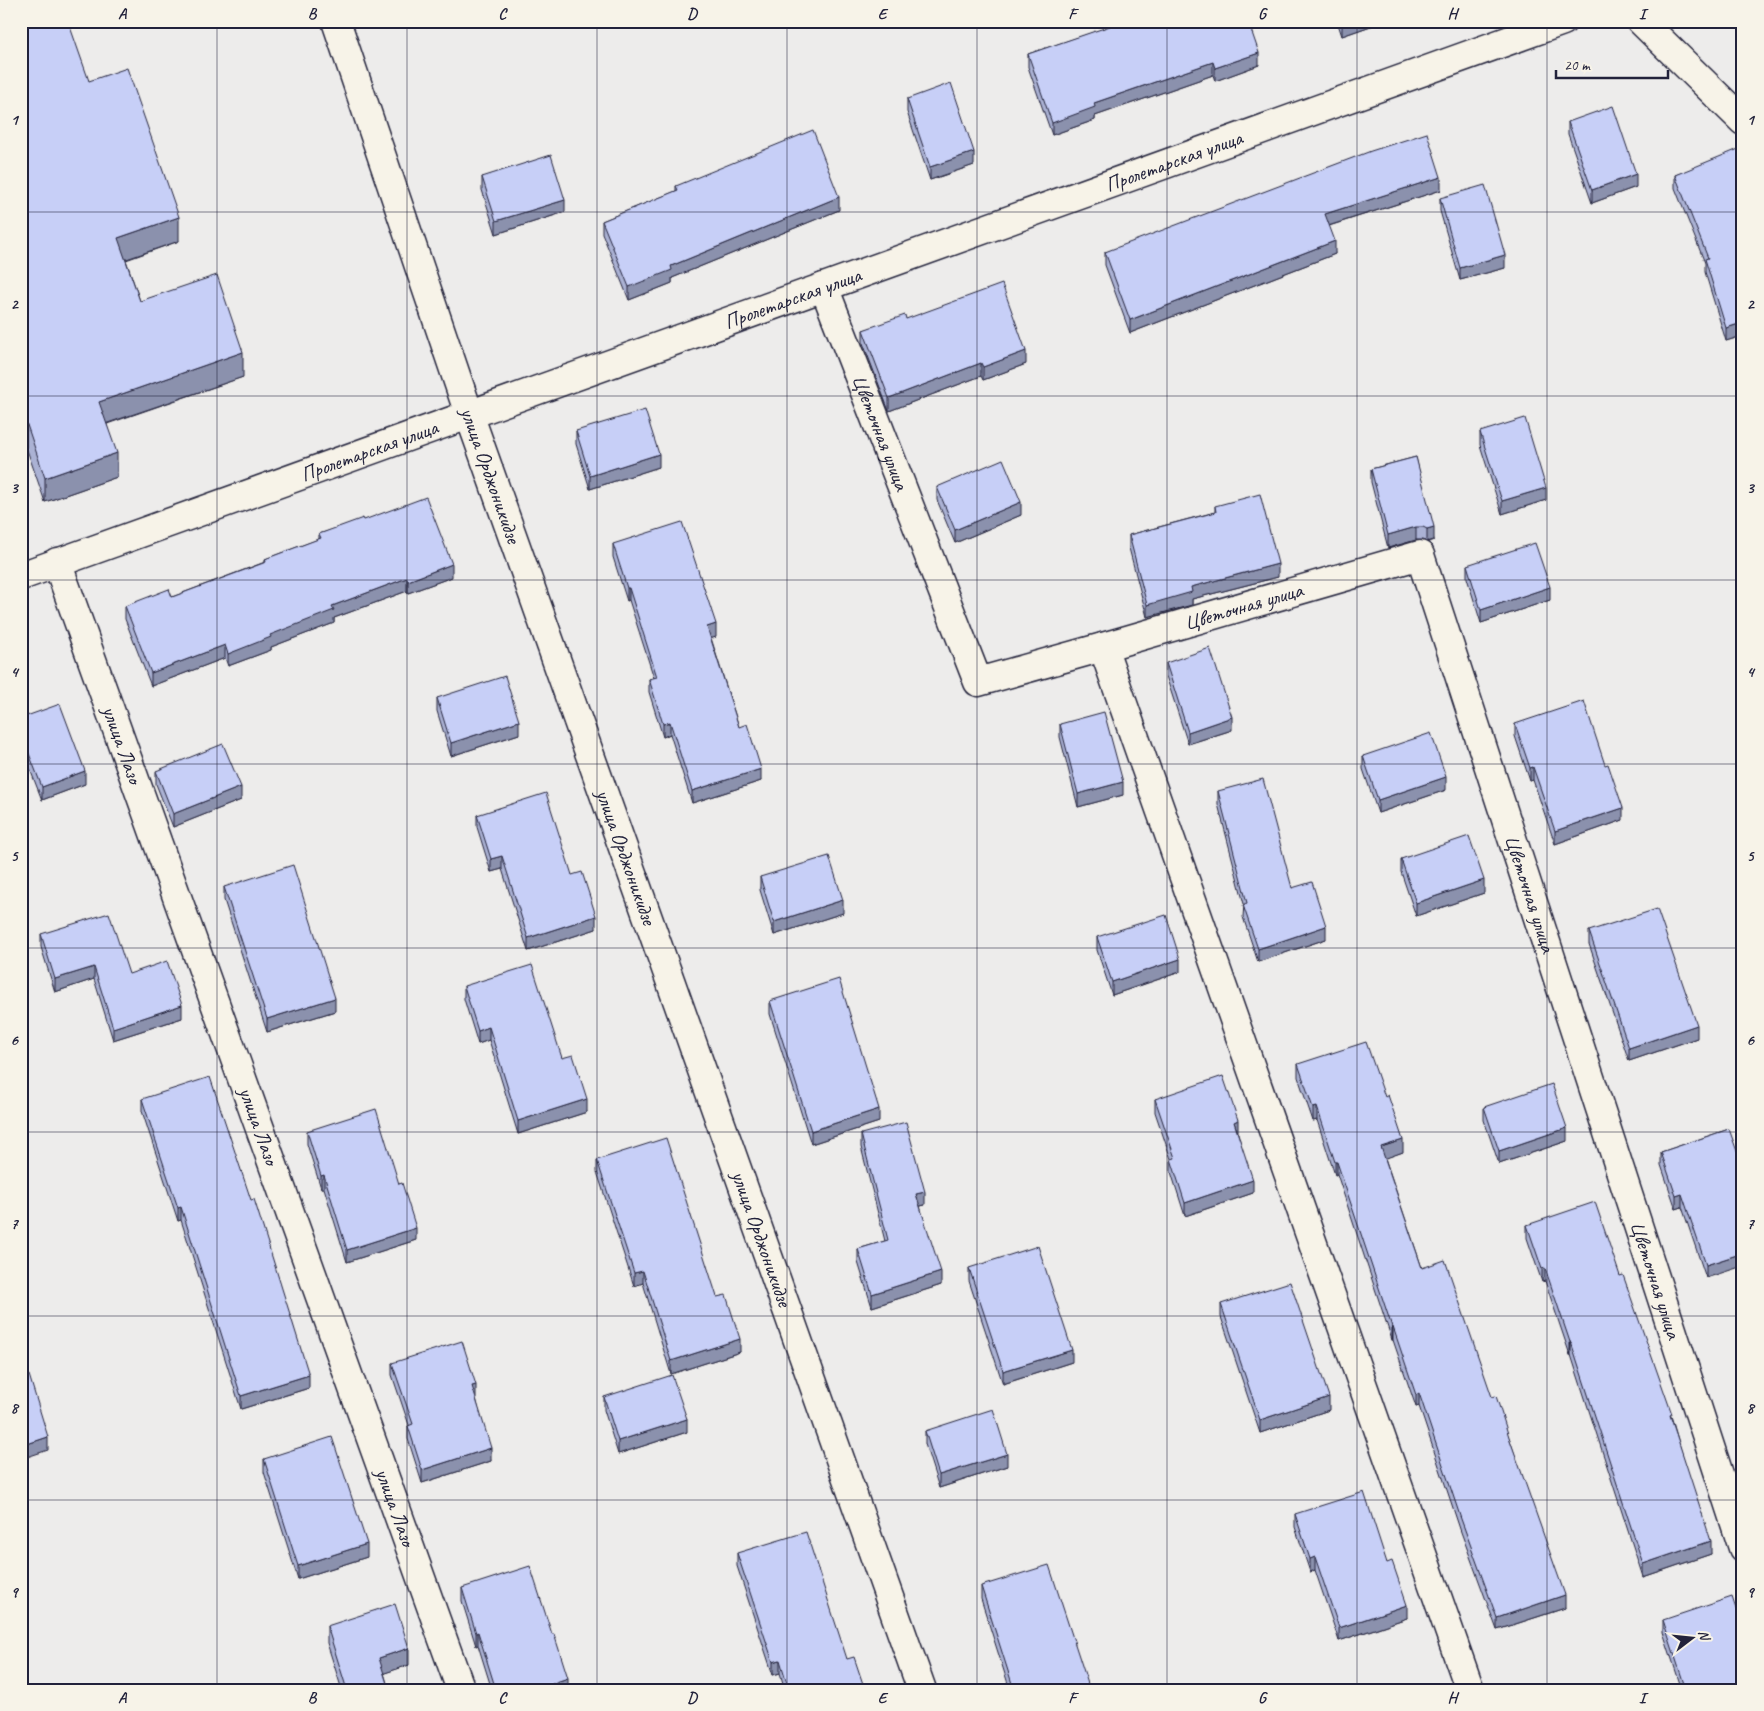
<svg xmlns="http://www.w3.org/2000/svg" width="1764" height="1711" viewBox="0 0 1764 1711" font-family="Caveat,sans-serif">
<style>
.lines{fill:none;stroke-linecap:round;stroke-linejoin:round}
.street-casing{stroke:#22223b;stroke-width:31}
.street{stroke:#f7f3e8;stroke-width:28}
.wall{fill:#abb2d4;stroke:#22223b}
.shaded-wall{fill:#8b91ad;stroke:#22223b}
.building{fill:#c7cff7;stroke:#22223b}
.grid{fill:none;stroke:#22223b;stroke-width:1;stroke-opacity:0.55}
.labels{text-anchor:middle;dominant-baseline:central;stroke-width:4.5;stroke-linejoin:round;paint-order:stroke}
.street-label{font-size:21px;fill:#22223b;stroke:#f7f3e8}
.neatline{fill:none;stroke:#22223b;stroke-width:2}
.grid-label{font-size:16px;text-anchor:middle;font-weight:bold;fill:#22223b}
</style>
<rect width="100%" height="100%" fill="#edeceb"/>
<filter id="ink" filterUnits="userSpaceOnUse"><feTurbulence type="fractalNoise" baseFrequency=".02" numOctaves="2"/><feDisplacementMap in="SourceGraphic" scale="10" xChannelSelector="R" yChannelSelector="G"/><feConvolveMatrix kernelMatrix="1 2 1 2 8 2 1 2 1" color-interpolation-filters="sRGB"/></filter>
<g filter="url(#ink)">
<g class="lines">
<defs>
<g id="street">
<path id="s1" d="M336 21 469 414 922 1690"/>
<polyline points="1641,21 1743,121"/>
<path id="s2" d="M824 287 978 682 1103 647"/>
<path id="s3" d="M57 562 461 1690"/>
<path id="s4" d="M21 576 1563 21"/>
<path id="s5" d="M1470 1690 1103 647 1420 555 1743 1548"/>
</g>
</defs>
<!-- street casing -->
<use href="#street" class="street-casing"/>
<!-- street -->
<use href="#street" class="street"/>
</g>
<!-- wall -->
<g class="wall">
<polygon points="21,21 89,81 179,241 126,260 140,301 243,377 107,424 117,477 45,502 26,447"/>
<polygon points="1337,21 1385,21 1342,36"/>
<polygon points="1109,22 1259,65 1215,81 1213,75 1095,116 1095,120 1052,135 1028,67 1028,54 1109,27"/>
<polygon points="907,99 974,165 930,180 907,112"/>
<polygon points="1568,122 1636,187 1592,203 1568,134"/>
<polygon points="1743,152 1743,211 1740,212 1743,223 1743,337 1742,336 1726,341 1705,272 1705,263 1675,188 1675,175"/>
<polygon points="482,177 565,212 496,234 482,190"/>
<polygon points="676,186 839,210 672,278 672,283 629,300 602,233 602,221 676,191"/>
<polygon points="1441,190 1329,226 1335,254 1130,333 1105,265 1105,252"/>
<polygon points="1440,198 1505,268 1460,280 1440,211"/>
<polygon points="906,319 1026,364 983,380 981,376 889,411 863,343 863,330"/>
<polygon points="576,431 659,467 590,489 576,444"/>
<polygon points="1480,432 1546,500 1502,514 1480,445"/>
<polygon points="1416,457 1434,540 1427,542 1423,540 1416,540 1388,548 1371,482 1371,469"/>
<polygon points="937,487 1021,515 955,543 937,500"/>
<polygon points="1215,506 1278,577 1192,599 1192,605 1147,617 1129,548 1129,535 1215,512"/>
<polygon points="364,520 452,577 408,593 407,591 334,618 334,623 271,647 271,650 228,666 225,658 151,686 125,619 125,606 172,597 265,562 265,559 319,539 319,534"/>
<polygon points="613,544 716,637 711,638 739,727 761,781 692,803 670,734 663,737 649,692 649,679 654,678 629,600 627,601 613,557"/>
<polygon points="1467,565 1550,600 1481,623 1467,578"/>
<polygon points="1166,663 1232,730 1188,744 1166,676"/>
<polygon points="437,698 519,734 451,756 437,711"/>
<polygon points="21,718 85,784 42,800 21,746"/>
<polygon points="1060,724 1123,795 1078,807 1060,737"/>
<polygon points="1515,724 1623,820 1555,844 1533,780 1530,781 1515,736"/>
<polygon points="1363,756 1446,790 1378,813 1363,769"/>
<polygon points="156,771 241,800 173,827 156,784"/>
<polygon points="1218,791 1292,888 1326,939 1258,962 1243,917 1244,904 1218,804"/>
<polygon points="477,815 572,875 596,929 528,951 502,869 491,872 477,827"/>
<polygon points="1401,859 1484,893 1416,916 1401,872"/>
<polygon points="760,877 843,913 774,935 760,890"/>
<polygon points="224,887 335,1011 267,1032 224,900"/>
<polygon points="1589,931 1697,1038 1629,1061 1589,944"/>
<polygon points="41,934 182,1018 113,1040 94,979 55,992 41,947"/>
<polygon points="1097,937 1180,972 1112,995 1097,950"/>
<polygon points="464,986 562,1058 587,1112 518,1134 489,1040 478,1044 464,999"/>
<polygon points="770,1001 879,1122 811,1144 770,1014"/>
<polygon points="1298,1064 1403,1152 1385,1158 1422,1268 1492,1397 1510,1440 1565,1608 1497,1630 1461,1532 1419,1406 1416,1407 1393,1340 1392,1340 1337,1174 1335,1175 1317,1120 1313,1121 1298,1077"/>
<polygon points="142,1099 309,1388 241,1409 181,1220 178,1221 142,1111"/>
<polygon points="1155,1099 1238,1133 1253,1193 1185,1216 1171,1172 1171,1159 1155,1112"/>
<polygon points="1484,1107 1567,1141 1499,1164 1484,1120"/>
<polygon points="1729,1129 1706,1278 1682,1207 1676,1209 1661,1165 1661,1152"/>
<polygon points="307,1131 416,1240 347,1262 324,1188 321,1188 307,1144"/>
<polygon points="861,1134 925,1205 920,1206 941,1285 872,1307 858,1262 858,1249 885,1241 861,1147"/>
<polygon points="597,1160 717,1297 740,1352 671,1374 643,1283 634,1286 597,1172"/>
<polygon points="1527,1225 1620,1276 1672,1419 1711,1554 1643,1577 1571,1355 1570,1355 1545,1281 1542,1282 1527,1238"/>
<polygon points="969,1268 1072,1362 1003,1384 969,1281"/>
<polygon points="1221,1304 1329,1410 1260,1433 1221,1317"/>
<polygon points="392,1363 476,1398 491,1461 422,1483 408,1439 408,1426 409,1425 392,1375"/>
<polygon points="1743,1365 1743,1383 1741,1379 1741,1366"/>
<polygon points="604,1397 687,1432 618,1454 604,1410"/>
<polygon points="925,1431 1007,1466 939,1488 925,1444"/>
<polygon points="264,1459 367,1557 298,1579 264,1472"/>
<polygon points="1295,1514 1387,1563 1407,1618 1339,1641 1315,1570 1310,1572 1295,1527"/>
<polygon points="737,1553 847,1659 865,1690 785,1690 780,1673 773,1675 737,1566"/>
<polygon points="981,1586 1090,1690 1010,1690 981,1599"/>
<polygon points="462,1588 552,1634 568,1690 492,1690 478,1645 476,1646 462,1601"/>
<polygon points="1663,1620 1743,1690 1682,1690 1663,1632"/>
<polygon points="327,1626 409,1665 384,1673 389,1690 342,1690 327,1643"/>
</g>
<!-- shaded-wall -->
<g class="shaded-wall">
<polygon points="1347,21 1385,21 1342,36 1342,23"/>
<polygon points="1259,53 1259,65 1215,81 1215,68"/>
<polygon points="1213,62 1213,75 1095,116 1095,120 1052,135 1052,123 1094,103"/>
<polygon points="974,152 974,165 930,180 930,167"/>
<polygon points="1636,174 1636,187 1592,203 1592,190"/>
<polygon points="1441,177 1441,190 1325,227 1325,214"/>
<polygon points="839,197 839,210 672,278 672,283 629,300 629,287 671,266"/>
<polygon points="1743,198 1743,211 1736,213 1736,201"/>
<polygon points="565,200 565,212 496,234 496,221"/>
<polygon points="179,217 179,241 118,262 118,238"/>
<polygon points="1335,241 1335,254 1130,333 1130,320"/>
<polygon points="1505,255 1505,268 1460,280 1460,268"/>
<polygon points="1742,323 1742,336 1726,341 1726,328"/>
<polygon points="1026,351 1026,364 983,380 983,367"/>
<polygon points="243,352 243,377 99,426 99,402"/>
<polygon points="981,363 981,376 889,411 889,398"/>
<polygon points="26,422 26,447 21,448 21,424"/>
<polygon points="117,453 117,477 45,502 45,478"/>
<polygon points="659,454 659,467 590,489 590,476"/>
<polygon points="1546,488 1546,500 1502,514 1502,501"/>
<polygon points="1021,502 1021,515 955,543 955,530"/>
<polygon points="1416,527 1416,540 1388,548 1388,535"/>
<polygon points="1434,527 1434,540 1427,542 1427,529"/>
<polygon points="452,564 452,577 408,593 408,581"/>
<polygon points="1278,564 1278,577 1192,599 1192,605 1147,617 1147,605 1191,587"/>
<polygon points="407,578 407,591 334,618 334,623 271,647 271,650 228,666 228,654 332,606"/>
<polygon points="1550,587 1550,600 1481,623 1481,610"/>
<polygon points="627,588 629,588 629,600 627,601"/>
<polygon points="716,624 716,637 707,640 707,627"/>
<polygon points="225,645 225,658 151,686 151,673"/>
<polygon points="1232,717 1232,730 1188,744 1188,732"/>
<polygon points="519,721 519,734 451,756 451,743"/>
<polygon points="670,722 670,734 663,737 663,724"/>
<polygon points="1533,767 1533,780 1530,781 1530,768"/>
<polygon points="761,769 761,781 692,803 692,791"/>
<polygon points="85,771 85,784 42,800 42,787"/>
<polygon points="1446,777 1446,790 1378,813 1378,800"/>
<polygon points="1123,782 1123,795 1078,807 1078,794"/>
<polygon points="241,787 241,800 173,827 173,814"/>
<polygon points="1623,808 1623,820 1555,844 1555,831"/>
<polygon points="502,856 502,869 491,872 491,859"/>
<polygon points="1484,880 1484,893 1416,916 1416,903"/>
<polygon points="843,900 843,913 774,935 774,922"/>
<polygon points="596,916 596,929 528,951 528,938"/>
<polygon points="1326,926 1326,939 1258,962 1258,949"/>
<polygon points="1180,959 1180,972 1112,995 1112,982"/>
<polygon points="94,967 94,979 55,992 55,979"/>
<polygon points="335,998 335,1011 267,1032 267,1019"/>
<polygon points="182,1005 182,1018 113,1040 113,1028"/>
<polygon points="1697,1025 1697,1038 1629,1061 1629,1048"/>
<polygon points="489,1027 489,1040 478,1044 478,1031"/>
<polygon points="587,1099 587,1112 518,1134 518,1121"/>
<polygon points="1317,1107 1317,1120 1313,1121 1313,1108"/>
<polygon points="879,1109 879,1122 811,1144 811,1131"/>
<polygon points="1238,1120 1238,1133 1234,1122"/>
<polygon points="1567,1128 1567,1141 1499,1164 1499,1151"/>
<polygon points="1403,1140 1403,1152 1381,1160 1381,1147"/>
<polygon points="1335,1162 1337,1162 1337,1174 1335,1175"/>
<polygon points="324,1175 324,1188 321,1188 321,1176"/>
<polygon points="1253,1180 1253,1193 1185,1216 1185,1203"/>
<polygon points="925,1192 925,1205 916,1207 916,1194"/>
<polygon points="1682,1194 1682,1207 1676,1209 1676,1196"/>
<polygon points="181,1207 181,1220 178,1221 178,1208"/>
<polygon points="416,1228 416,1240 347,1262 347,1250"/>
<polygon points="1743,1253 1743,1266 1706,1278 1706,1265"/>
<polygon points="1545,1268 1545,1281 1542,1282 1542,1269"/>
<polygon points="643,1271 643,1283 634,1286 634,1273"/>
<polygon points="941,1272 941,1285 872,1307 872,1294"/>
<rect x="1392" y="1327" width="1" height="13"/>
<polygon points="740,1339 740,1352 671,1374 671,1361"/>
<rect x="1570" y="1342" width="1" height="13"/>
<polygon points="1072,1350 1072,1362 1003,1384 1003,1371"/>
<polygon points="309,1375 309,1388 241,1409 241,1396"/>
<polygon points="476,1385 476,1398 472,1399 472,1386"/>
<polygon points="1419,1393 1419,1406 1416,1407 1416,1395"/>
<polygon points="1329,1397 1329,1410 1260,1433 1260,1420"/>
<polygon points="687,1419 687,1432 618,1454 618,1441"/>
<polygon points="48,1437 48,1450 21,1459 21,1446"/>
<polygon points="491,1448 491,1461 422,1483 422,1470"/>
<polygon points="1007,1454 1007,1466 939,1488 939,1475"/>
<polygon points="1711,1541 1711,1554 1643,1577 1643,1564"/>
<polygon points="367,1544 367,1557 298,1579 298,1566"/>
<polygon points="1315,1557 1315,1570 1310,1572 1310,1559"/>
<polygon points="1565,1595 1565,1608 1497,1630 1497,1618"/>
<polygon points="1407,1605 1407,1618 1339,1641 1339,1628"/>
<polygon points="478,1632 478,1645 476,1646 476,1633"/>
<polygon points="409,1648 409,1665 379,1675 379,1658"/>
<polygon points="780,1660 780,1673 773,1675 773,1662"/>
<polygon points="568,1678 568,1690 532,1690"/>
</g>
<!-- building -->
<g class="building">
<polygon points="21,21 68,21 89,81 127,68 179,217 118,238 140,301 217,275 243,352 99,402 117,453 45,478 26,422 21,424"/>
<polygon points="1110,21 1248,21 1259,53 1215,68 1213,62 1094,103 1095,107 1052,123 1028,54 1110,26 1109,22"/>
<polygon points="951,83 974,152 930,167 907,99"/>
<polygon points="1613,106 1636,174 1592,190 1568,122"/>
<polygon points="813,130 839,197 671,266 672,270 629,287 602,221 678,190 676,186"/>
<polygon points="1427,133 1441,177 1325,214 1335,241 1130,320 1105,252 1371,151"/>
<polygon points="1741,148 1743,152 1743,198 1736,201 1743,223 1743,324 1742,323 1726,328 1705,259 1708,258 1675,175"/>
<polygon points="551,155 565,200 496,221 482,177"/>
<polygon points="1485,185 1505,255 1460,268 1440,198"/>
<polygon points="1002,284 1026,351 983,367 981,363 889,398 863,330 905,315 906,319"/>
<polygon points="645,410 659,454 590,476 576,431"/>
<polygon points="1525,418 1546,488 1502,501 1480,432"/>
<polygon points="1416,457 1434,527 1427,529 1423,527 1416,527 1388,535 1371,469"/>
<polygon points="1003,459 1021,502 955,530 937,487"/>
<polygon points="1260,494 1278,564 1191,587 1192,592 1147,605 1129,535 1216,512 1215,506"/>
<polygon points="426,497 452,564 408,581 407,578 332,606 334,610 270,635 271,637 228,654 225,645 151,673 125,606 169,589 172,597 266,562 265,559 321,538 319,534 363,518 364,520"/>
<polygon points="682,522 716,624 707,627 739,727 747,724 761,769 692,791 670,722 663,724 649,679 657,677 629,588 627,588 613,544"/>
<polygon points="1535,543 1550,587 1481,610 1467,565"/>
<polygon points="1210,648 1232,717 1188,732 1166,663"/>
<polygon points="505,676 519,721 451,743 437,698"/>
<polygon points="1584,701 1605,765 1608,764 1623,808 1555,831 1533,767 1530,768 1515,724"/>
<polygon points="60,704 85,771 42,787 21,733 21,718"/>
<polygon points="1104,712 1123,782 1078,794 1060,724"/>
<polygon points="1431,733 1446,777 1378,800 1363,756"/>
<polygon points="223,744 241,787 173,814 156,771"/>
<polygon points="1263,779 1292,888 1312,882 1326,926 1258,949 1243,905 1247,903 1218,791"/>
<polygon points="546,793 572,875 582,872 596,916 528,938 502,856 491,859 477,815"/>
<polygon points="1469,836 1484,880 1416,903 1401,859"/>
<polygon points="829,856 843,900 774,922 760,877"/>
<polygon points="293,865 335,998 267,1019 224,887"/>
<polygon points="1657,909 1697,1025 1629,1048 1589,931"/>
<polygon points="109,913 129,974 167,961 182,1005 113,1028 94,967 55,979 41,934"/>
<polygon points="1166,915 1180,959 1112,982 1097,937"/>
<polygon points="532,965 562,1058 573,1055 587,1099 518,1121 489,1027 478,1031 464,986"/>
<polygon points="839,979 879,1109 811,1131 770,1001"/>
<polygon points="1366,1042 1385,1097 1388,1095 1403,1140 1381,1147 1422,1268 1445,1260 1492,1397 1496,1396 1510,1440 1565,1595 1497,1618 1461,1519 1419,1393 1416,1395 1393,1327 1392,1327 1337,1162 1335,1162 1317,1107 1313,1108 1298,1064"/>
<polygon points="1223,1076 1238,1120 1234,1122 1253,1180 1185,1203 1171,1159 1175,1158 1155,1099"/>
<polygon points="210,1077 251,1200 254,1199 309,1375 241,1396 181,1207 178,1208 142,1099"/>
<polygon points="1552,1084 1567,1128 1499,1151 1484,1107"/>
<polygon points="376,1109 399,1184 402,1183 416,1228 347,1250 324,1175 321,1176 307,1131"/>
<polygon points="906,1122 925,1192 916,1194 941,1272 872,1294 858,1249 888,1240 861,1134"/>
<polygon points="1729,1129 1743,1168 1743,1253 1706,1265 1682,1194 1676,1196 1661,1152"/>
<polygon points="666,1138 717,1297 726,1295 740,1339 671,1361 643,1271 634,1273 597,1160"/>
<polygon points="1595,1202 1620,1276 1623,1275 1672,1414 1670,1415 1711,1541 1643,1564 1571,1342 1570,1342 1545,1268 1542,1269 1527,1225"/>
<polygon points="1038,1246 1072,1350 1003,1371 969,1268"/>
<polygon points="1290,1282 1329,1397 1260,1420 1221,1304"/>
<polygon points="462,1341 476,1385 472,1386 491,1448 422,1470 408,1426 413,1424 392,1363"/>
<polygon points="29,1375 48,1437 21,1446 21,1377"/>
<polygon points="672,1375 687,1419 618,1441 604,1397"/>
<polygon points="993,1409 1007,1454 939,1475 925,1431"/>
<polygon points="332,1437 367,1544 298,1566 264,1459"/>
<polygon points="1364,1492 1387,1563 1392,1561 1407,1605 1339,1628 1315,1557 1310,1559 1295,1514"/>
<polygon points="806,1532 847,1659 854,1657 865,1690 789,1690 780,1660 773,1662 737,1553"/>
<polygon points="1049,1565 1090,1690 1014,1690 981,1586"/>
<polygon points="530,1566 552,1634 554,1634 568,1678 532,1690 496,1690 478,1632 476,1633 462,1588"/>
<polygon points="1732,1597 1743,1630 1743,1690 1686,1690 1663,1620"/>
<polygon points="395,1604 409,1648 379,1658 389,1690 347,1690 327,1626"/>
</g>
</g>
<!-- grid -->
<path class="grid" d="M217 21V1690M407 21V1690M597 21V1690M787 21V1690M977 21V1690M1167 21V1690M1357 21V1690M1547 21V1690M21 212H1743M21 396H1743M21 580H1743M21 764H1743M21 948H1743M21 1132H1743M21 1316H1743M21 1500H1743"/>
<g class="labels">
<!-- street labels -->
<g class="street-label">
<text stroke="none"><textPath href="#s4" startOffset="1225">Пролетарская улица</textPath></text>
<text stroke="none"><textPath href="#s4" startOffset="820">Пролетарская улица</textPath></text>
<text stroke="none"><textPath href="#s2" startOffset="156">Цветочная улица</textPath></text>
<text stroke="none"><textPath href="#s4" startOffset="370">Пролетарская улица</textPath></text>
<text stroke="none"><textPath href="#s1" startOffset="480">улица Орджоникидзе</textPath></text>
<text stroke="none"><textPath href="#s5" startOffset="1252">Цветочная улица</textPath></text>
<text stroke="none"><textPath href="#s3" startOffset="194">улица Лазо</textPath></text>
<text stroke="none"><textPath href="#s1" startOffset="885">улица Орджоникидзе</textPath></text>
<text stroke="none"><textPath href="#s5" startOffset="1792">Цветочная улица</textPath></text>
<text stroke="none"><textPath href="#s3" startOffset="599">улица Лазо</textPath></text>
<text stroke="none"><textPath href="#s1" startOffset="1290">улица Орджоникидзе</textPath></text>
<text stroke="none"><textPath href="#s5" startOffset="2198">Цветочная улица</textPath></text>
<text stroke="none"><textPath href="#s3" startOffset="1004">улица Лазо</textPath></text>
</g>
</g>
<!-- margin -->
<rect width="1764" height="1711" fill="none" stroke="#f7f3e8" stroke-width="55"/>
<!-- north arrow -->
<g transform="translate(1692 1638) rotate(74)" stroke="#f7f3e8" stroke-width="4" paint-order="stroke">
<path d="M0-4L9 19L0 12L-9 19Z" fill="#22223b"/>
<text y="-8" font-size="14" font-weight="bold" text-anchor="middle" fill="#22223b">N</text>
</g>
<!-- scale -->
<path d="M1556 70v8h112v-8" fill="none" stroke="#22223b" stroke-width="2.5"/>
<text x="1564" y="70" font-size="15" fill="#22223b" stroke="#f7f3e8" stroke-width="4" paint-order="stroke">20 m</text>
<rect x="28" y="28" width="1708" height="1656" class="neatline"/>
<g class="grid-label">
<text x="122" y="19">A</text>
<text x="312" y="19">B</text>
<text x="502" y="19">C</text>
<text x="692" y="19">D</text>
<text x="882" y="19">E</text>
<text x="1072" y="19">F</text>
<text x="1262" y="19">G</text>
<text x="1452" y="19">H</text>
<text x="1642" y="19">I</text>
<text x="14" y="125">1</text>
<text x="1750" y="125">1</text>
<text x="14" y="309">2</text>
<text x="1750" y="309">2</text>
<text x="14" y="493">3</text>
<text x="1750" y="493">3</text>
<text x="14" y="677">4</text>
<text x="1750" y="677">4</text>
<text x="14" y="861">5</text>
<text x="1750" y="861">5</text>
<text x="14" y="1045">6</text>
<text x="1750" y="1045">6</text>
<text x="14" y="1229">7</text>
<text x="1750" y="1229">7</text>
<text x="14" y="1413">8</text>
<text x="1750" y="1413">8</text>
<text x="14" y="1597">9</text>
<text x="1750" y="1597">9</text>
<text x="122" y="1703">A</text>
<text x="312" y="1703">B</text>
<text x="502" y="1703">C</text>
<text x="692" y="1703">D</text>
<text x="882" y="1703">E</text>
<text x="1072" y="1703">F</text>
<text x="1262" y="1703">G</text>
<text x="1452" y="1703">H</text>
<text x="1642" y="1703">I</text>
</g>
</svg>
